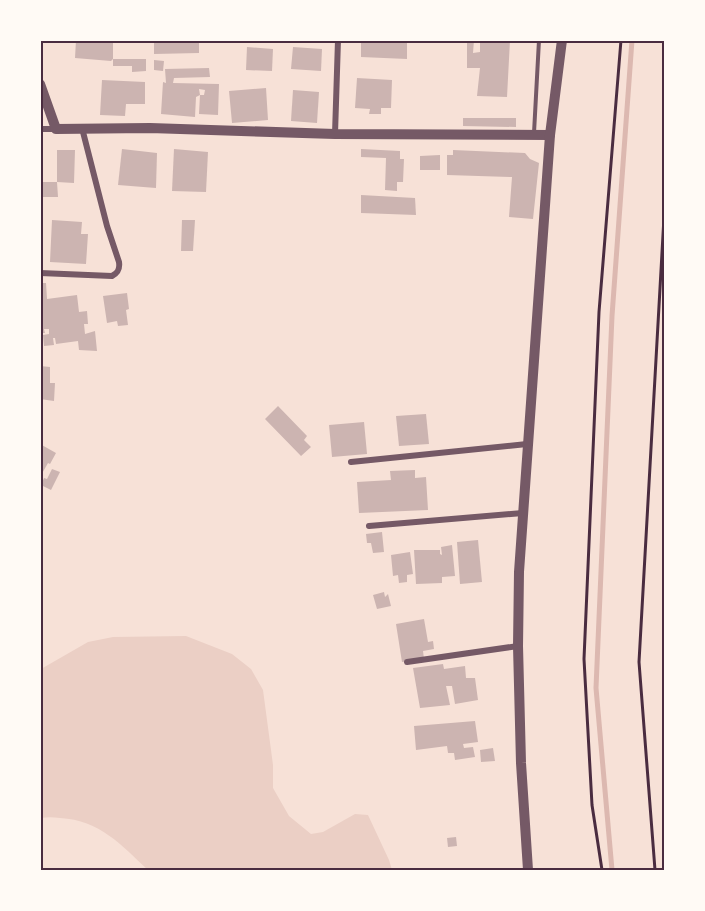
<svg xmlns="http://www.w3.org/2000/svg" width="705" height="911" viewBox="0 0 705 911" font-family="'Public Sans',sans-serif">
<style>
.green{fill:#ebcfc5}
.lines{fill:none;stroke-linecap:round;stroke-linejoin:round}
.stream{stroke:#dcb8b0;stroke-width:5}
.building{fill:#ccb4b1}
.path{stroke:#4a2c40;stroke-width:3}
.service{stroke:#755966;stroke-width:4}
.minor{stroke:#755966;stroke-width:6}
.tertiary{stroke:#755966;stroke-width:10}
.neatline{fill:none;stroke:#4a2c40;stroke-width:2}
</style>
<rect width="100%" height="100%" fill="#f7e1d7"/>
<!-- green -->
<path class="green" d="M186 636 232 654 251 669 263 690 273 765V788L289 816 311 834 323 832 355 814 368 815 389 860 392 870H148C121 845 100 820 60 818 53 817 47 817 41 818V669L88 642 113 637Z"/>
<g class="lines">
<!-- stream -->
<polyline class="stream" points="612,870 596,688 612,316 632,40"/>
</g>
<!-- building -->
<g class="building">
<polygon points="76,40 113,40 113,59 146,59 146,71 132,72 132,66 113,66 113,59 111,61 75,58"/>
<polygon points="154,40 199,40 199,53 154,54"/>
<polygon points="361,40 407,40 407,59 361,57"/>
<polygon points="467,40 474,40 473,53 480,52 480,40 510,40 507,97 477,96 480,68 467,68"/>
<polygon points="247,47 273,49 272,71 246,70"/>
<polygon points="293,47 322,49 321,71 291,69"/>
<polygon points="154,60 164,61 163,71 154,70"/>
<polygon points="209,68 210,77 174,78 173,83 219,84 218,115 199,114 200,95 204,95 205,90 199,89 200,95 196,97 195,117 161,114 163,82 166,83 165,69"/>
<polygon points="357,78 392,80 391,108 381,108 381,114 369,114 370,109 355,108"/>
<polygon points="102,80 145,82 145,104 126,104 125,116 100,115"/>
<polygon points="266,88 268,120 232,123 229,91"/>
<polygon points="293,90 319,92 317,123 291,121"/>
<polygon points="463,118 516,118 516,127 463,126"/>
<polygon points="122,149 157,153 156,188 118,185"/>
<polygon points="174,149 208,152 206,192 172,191"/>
<polygon points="361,149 400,151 400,159 404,159 403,182 397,182 397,191 385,190 386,158 361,157"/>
<polygon points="57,150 75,150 74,183 57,182 58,197 40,197 40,182 57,182"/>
<polygon points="453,150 525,153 530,159 539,163 533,219 509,217 512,177 447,175 447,155 453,155"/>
<polygon points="440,155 440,170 420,170 420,156"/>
<polygon points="361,195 415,198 416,215 361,213"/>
<polygon points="52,220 82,222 81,234 88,234 86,264 50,262"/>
<polygon points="182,220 195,220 193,251 181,251"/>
<polygon points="40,283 46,283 47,299 77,295 79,312 87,311 88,324 84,324 85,334 95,331 97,351 79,350 78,341 56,344 55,338 53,338 54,345 44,346 43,335 49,334 49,329 44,329 45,333 40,333"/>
<polygon points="127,293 129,309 126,310 128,325 118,326 117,321 107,323 103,296"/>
<polygon points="40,366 50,367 50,383 55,383 54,401 40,399"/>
<polygon points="278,406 307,436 304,440 311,447 301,456 265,419"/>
<polygon points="426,414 429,444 399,446 396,416"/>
<polygon points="364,422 367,454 332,457 329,425"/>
<polygon points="40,444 56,453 50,464 48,463 40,477"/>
<polygon points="52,469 60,472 51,490 41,485 44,478 47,479"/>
<polygon points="415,470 415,478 426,477 428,510 359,513 357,482 391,480 390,471"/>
<polygon points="382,532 384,552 373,553 371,543 367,543 366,534"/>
<polygon points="478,540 482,582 460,584 457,542"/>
<polygon points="452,545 455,576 442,577 442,583 416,584 414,550 440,550 440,554 442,555 441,547"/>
<polygon points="410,552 413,574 407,575 407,582 399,583 398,575 393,576 391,555"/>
<polygon points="384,592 385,597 388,594 391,606 377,609 373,595"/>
<polygon points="424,619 428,642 433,641 434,649 423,651 424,659 402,662 396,624"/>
<polygon points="443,664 444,669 465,666 466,678 475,678 478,700 455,704 452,686 446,686 450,705 420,708 413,668"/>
<polygon points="475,721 478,742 463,744 464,748 473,747 475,757 455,760 454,753 448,753 447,746 416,750 414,726"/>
<polygon points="493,748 495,761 481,762 480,750"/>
<polygon points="456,837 457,846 448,847 447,838"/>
</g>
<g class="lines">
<!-- path -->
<g class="path">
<polyline points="602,870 592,805 584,659 599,312 621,40"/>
<polyline points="655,870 639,662 664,217"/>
</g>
<!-- service -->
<polyline class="service" points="534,133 539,40"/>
<!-- minor -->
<g class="minor">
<polyline points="40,129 56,129"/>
<polyline points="335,134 338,40"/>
<path d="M40 273 112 276C118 273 120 269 119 262L107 226 82 128"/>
<polyline points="351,462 527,444"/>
<polyline points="369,526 523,513"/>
<polyline points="407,662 518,646"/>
</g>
<!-- tertiary -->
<g class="tertiary">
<polyline points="40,84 56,129 150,128 335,134 550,135"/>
<polyline points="528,870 521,763 518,646 519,572 550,135 562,40"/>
</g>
</g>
<!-- border -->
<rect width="705" height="911" fill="none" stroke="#fffaf5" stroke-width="84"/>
<rect x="42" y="42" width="621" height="827" class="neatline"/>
</svg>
